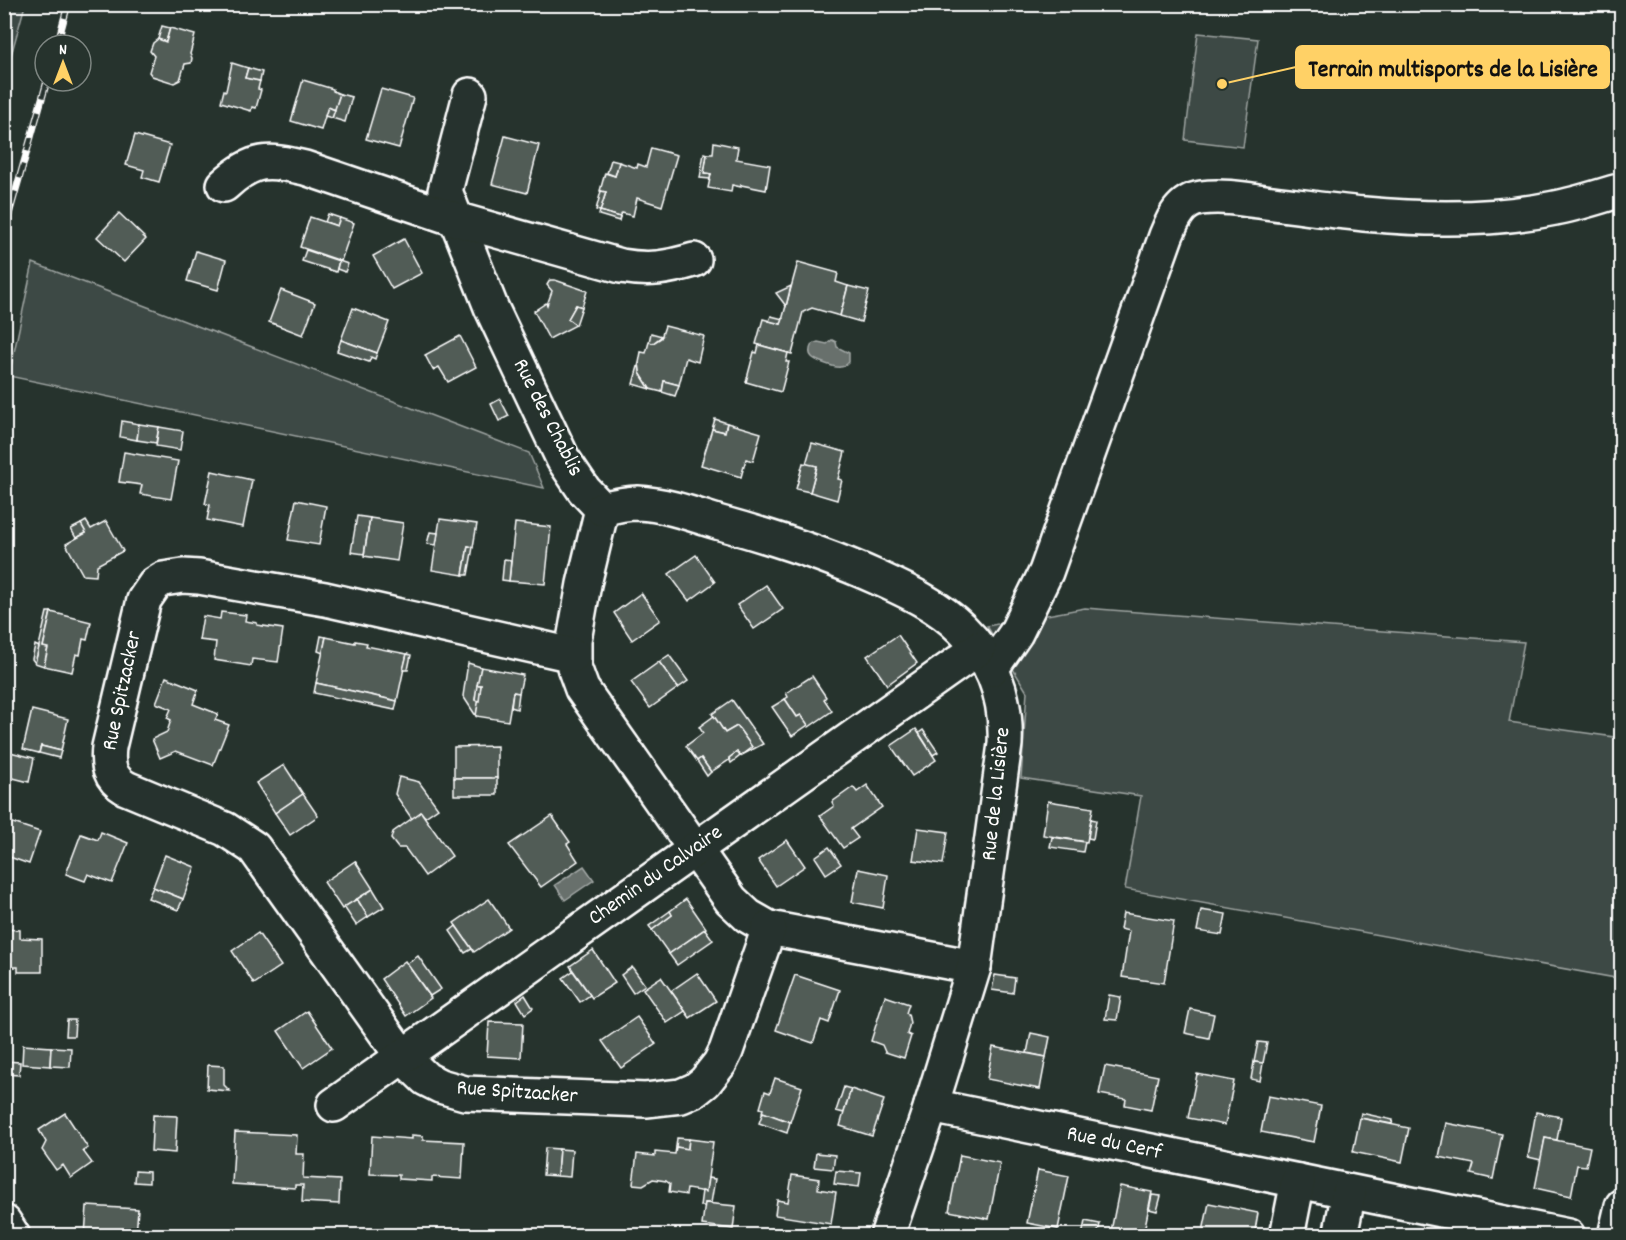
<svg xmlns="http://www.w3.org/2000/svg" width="1626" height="1240" viewBox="0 0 1626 1240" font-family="Dekko,sans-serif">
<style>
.green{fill:#3e4944;stroke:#9ea4a2;stroke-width:1.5}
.water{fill:#67706c;stroke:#a4a9a7;stroke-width:1.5}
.building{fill:#515c57;stroke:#fff;stroke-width:1.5}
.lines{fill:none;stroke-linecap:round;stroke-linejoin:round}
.minor-casing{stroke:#fff;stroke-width:38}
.minor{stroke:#26332d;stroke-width:33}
.rail-casing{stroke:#fff;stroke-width:7}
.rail{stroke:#26332d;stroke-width:4.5;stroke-dasharray:14;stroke-linecap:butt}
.labels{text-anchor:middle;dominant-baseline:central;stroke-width:5;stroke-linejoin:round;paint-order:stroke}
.street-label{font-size:22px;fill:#fff;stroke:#26332d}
.leader{fill:none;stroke:#ffd166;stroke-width:2}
.callout-dot{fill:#ffd166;stroke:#26332d;stroke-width:2}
.callout{fill:#ffd166;stroke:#ffd166;stroke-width:2}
.callout-label{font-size:24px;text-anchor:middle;font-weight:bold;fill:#111}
</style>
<rect width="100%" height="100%" fill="#26332d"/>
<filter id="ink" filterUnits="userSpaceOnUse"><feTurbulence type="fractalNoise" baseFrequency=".0167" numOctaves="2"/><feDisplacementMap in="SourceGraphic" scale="12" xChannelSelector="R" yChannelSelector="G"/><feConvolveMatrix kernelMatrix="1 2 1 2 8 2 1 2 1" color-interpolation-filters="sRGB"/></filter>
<g filter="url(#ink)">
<!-- green -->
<g class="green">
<polygon points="5,4 25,5 5,77 4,5"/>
<polygon points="1198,33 1258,39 1243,147 1185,140"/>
<polygon points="33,263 529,453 544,488 9,376"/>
<polygon points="1085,608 1524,642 1509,722 1621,738 1621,979 1125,889 1141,796 1021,778 1027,692 987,626"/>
</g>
<!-- water -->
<g class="water">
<path d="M832 340 836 342 837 347 849 353V362C846 365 845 367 840 367 836 368 830 365 826 364 815 360 805 357 812 344L818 342 827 344Z"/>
<polygon points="584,866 594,880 565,900 555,885"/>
</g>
<!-- building -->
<g class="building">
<polygon points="162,26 170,28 166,42 158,39"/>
<polygon points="170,28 195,35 190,54 192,58 191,63 185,64 180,80 174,83 152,76 149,72 154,56 150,51 153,43 158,39 166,42"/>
<polygon points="232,63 248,68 245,78 260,81 258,89 261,90 256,108 252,107 251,111 221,102 224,90 226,91"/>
<polygon points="248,68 262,72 260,81 245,78"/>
<polygon points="303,80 333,89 333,91 340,94 335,110 328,107 321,130 291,121"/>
<polygon points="381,89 413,98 399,148 366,139"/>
<polygon points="340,94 352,97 345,122 332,118"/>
<polygon points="328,107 335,110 332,118 325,116"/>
<polygon points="135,135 170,145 159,182 142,177 144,170 126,165"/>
<polygon points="505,136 539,145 527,193 492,184"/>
<polygon points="714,142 738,147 736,159 770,165 766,190 741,185 741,187 732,185 731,192 708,188 711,174 704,173 707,154 713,154"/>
<polygon points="651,148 677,155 662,206 637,198 633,216 622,213 620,217 600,211 606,192 600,191 605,173 615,176 619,162 637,168 638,164 646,167"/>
<polygon points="704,153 707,154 704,173 711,174 710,179 700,178"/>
<polygon points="611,160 619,162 615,176 607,173"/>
<polygon points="601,191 606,192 600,211 596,210"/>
<polygon points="600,211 620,217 619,221 599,215"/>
<polygon points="119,213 146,239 124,262 97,237"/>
<polygon points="328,214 340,218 337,226 325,222"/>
<polygon points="310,217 337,226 340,218 354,223 341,261 300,247"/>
<polygon points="404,239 422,273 392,289 373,256"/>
<polygon points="306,250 339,261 336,272 302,261"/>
<polygon points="196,251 226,260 218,290 187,281"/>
<polygon points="339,261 348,264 345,272 337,269"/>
<polygon points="798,262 838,273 836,282 848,286 840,316 812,308 803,312 792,354 756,344 763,319 781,324"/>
<polygon points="550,280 555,280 587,291 582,307 576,305 568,319 576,325 549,339 534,311 546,303 547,305 552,291 547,285"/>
<polygon points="791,286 786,306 776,293"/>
<polygon points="848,286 869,291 861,322 840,316"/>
<polygon points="281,290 315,303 303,335 269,322"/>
<polygon points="576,305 582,307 576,325 568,319"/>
<polygon points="353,308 389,322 377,353 341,340"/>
<polygon points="771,316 783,319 781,324 769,321"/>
<polygon points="665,326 704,336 698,362 686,358 679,385 664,381 662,392 650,389 640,373 639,363 641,352 646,353 649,342 653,343 661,338"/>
<polygon points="651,333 662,336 653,343 649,342"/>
<polygon points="460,336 476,367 448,382 439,367 433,370 425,355"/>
<polygon points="341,340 377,353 375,359 371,357 369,362 337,351"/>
<polygon points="759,345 788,353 786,362 789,362 781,392 746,382 754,352 757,353"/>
<polygon points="639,363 640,373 650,389 633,384"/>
<polygon points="664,381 679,385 675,396 662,392"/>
<polygon points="500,399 509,416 499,421 491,404"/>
<polygon points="715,419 727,423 725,432 712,429"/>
<polygon points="122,421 139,424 137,440 120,437"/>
<polygon points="727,423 761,433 753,461 746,459 741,477 701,465 712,429 725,432"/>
<polygon points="139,424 159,427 156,443 137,440"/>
<polygon points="159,427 183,431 180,450 156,446"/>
<polygon points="812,443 845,452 838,479 842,480 837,500 810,492 817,466 806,464"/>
<polygon points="124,452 178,461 171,499 140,494 142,485 119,482"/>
<polygon points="803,463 817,466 810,492 796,489"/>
<polygon points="212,471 252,480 243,527 207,520 210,505 205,504"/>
<polygon points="296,500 326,506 319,545 288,540"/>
<polygon points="357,516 370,518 364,554 351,552"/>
<polygon points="370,518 403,523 397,561 364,556"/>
<polygon points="440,519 477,524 473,547 468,546 463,575 432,570"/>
<polygon points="86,521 91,529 106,521 123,551 97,565 96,576 83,575 66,544 86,533 81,524"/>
<polygon points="515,523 551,527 545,584 509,581"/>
<polygon points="81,524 86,533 76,538 71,529"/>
<polygon points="430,532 438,533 436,545 427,544"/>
<polygon points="468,546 473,547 468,575 463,575"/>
<polygon points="696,555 715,582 689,601 669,574"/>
<polygon points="504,559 511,560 509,581 502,580"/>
<polygon points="766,585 783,609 754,629 737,605"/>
<polygon points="641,593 660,620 632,640 614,613"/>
<polygon points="47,612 51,612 43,647 48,648 44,666 35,663"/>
<polygon points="51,612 91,622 87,640 83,639 80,655 76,654 72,672 44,666 48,648 43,647"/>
<polygon points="221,612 246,615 245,621 257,623 257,625 283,629 278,662 252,659 251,666 214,660 216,642 199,640 203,616 220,619"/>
<polygon points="898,635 917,663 887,685 867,656"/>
<polygon points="321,636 326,637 323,653 318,651"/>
<polygon points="326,637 355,643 355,641 367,643 366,646 407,654 397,701 316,683"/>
<polygon points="35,645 39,647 35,663 32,659"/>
<polygon points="407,654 411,655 408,670 403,670"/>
<polygon points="669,655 688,681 678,688 659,662"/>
<polygon points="659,662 678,688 650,708 631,682"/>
<polygon points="468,663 481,667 475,700 479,701 476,716 463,696"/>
<polygon points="481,667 523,675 519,693 513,692 508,721 476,716 481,685 477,685"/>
<polygon points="812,676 826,697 824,699 832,711 809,727 801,715 797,717 785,699 788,697 786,693"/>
<polygon points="166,677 198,690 193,704 218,714 215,720 229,725 213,765 176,751 160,758 152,739 167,732 171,720 167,718 171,709 156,703"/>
<polygon points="316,683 397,701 395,710 314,693"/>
<polygon points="477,685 481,685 479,701 475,700"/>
<polygon points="513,692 519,693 517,709 511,707"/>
<polygon points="785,699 797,717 801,715 808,725 792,736 772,707"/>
<polygon points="732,700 763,744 740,756 752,747 737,726 725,733 712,714"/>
<polygon points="32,710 68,719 61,751 41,746 39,753 23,749"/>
<polygon points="714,716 725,733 737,726 752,747 740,756 737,752 729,758 729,760 711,772 701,758 697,761 686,746 703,733 699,727"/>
<polygon points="916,729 936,760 912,776 891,746"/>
<polygon points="923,730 938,752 933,755 919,733"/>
<polygon points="41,746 61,751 59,758 39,753"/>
<polygon points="497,746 497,778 454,778 454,747"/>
<polygon points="10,752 34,758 29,782 5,776"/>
<polygon points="737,752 740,756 731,763 729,758"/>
<polygon points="701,758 711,772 707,776 697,761"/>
<polygon points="284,765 303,794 275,813 256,783"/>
<polygon points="399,777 419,782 438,808 425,817 421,812 412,819 395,794"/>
<rect x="454" y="778" width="43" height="17"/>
<polygon points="867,785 882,807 851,829 858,838 843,848 820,816 834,806 832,802 853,787 857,792"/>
<polygon points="303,794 318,816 290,835 275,813"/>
<polygon points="1048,801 1093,808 1087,842 1043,835"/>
<polygon points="421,812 452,856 425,876 405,848 398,848 391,839 393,832"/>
<polygon points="552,816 570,842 567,844 578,861 541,887 509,845"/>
<polygon points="1091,819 1096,820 1093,839 1088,838"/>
<polygon points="4,820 40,832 29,864 4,855"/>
<polygon points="918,828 948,832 943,864 913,860"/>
<polygon points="101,832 128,843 112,883 88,874 85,881 66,874 81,834 98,840"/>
<polygon points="1052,837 1085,842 1083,852 1050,847"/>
<polygon points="787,840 805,866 776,886 758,860"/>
<polygon points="829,847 841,864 826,874 815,857"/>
<polygon points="165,855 195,867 183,899 153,887"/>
<polygon points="355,861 373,889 342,909 324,882"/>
<polygon points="858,869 888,875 883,908 852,902"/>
<polygon points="153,887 183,899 178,910 148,898"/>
<polygon points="373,889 384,907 368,917 357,899"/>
<polygon points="357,899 368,917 356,925 344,907"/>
<polygon points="489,899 509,928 474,952 454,923"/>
<polygon points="686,899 706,928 669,954 652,930 672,915 670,911"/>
<polygon points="1201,910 1226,914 1222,935 1197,931"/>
<polygon points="670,911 672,915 652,930 649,926"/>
<polygon points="1123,913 1174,921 1164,983 1122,977 1129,931 1120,929"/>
<polygon points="456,926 472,949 465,953 450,931"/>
<polygon points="4,929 20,930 20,938 42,939 42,972 18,972 18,967 4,967"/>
<polygon points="705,929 713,940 677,965 669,954"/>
<polygon points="258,933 281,966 254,984 232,951"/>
<polygon points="593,950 615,983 592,998 570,966"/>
<polygon points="418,956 441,989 430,996 407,964"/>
<polygon points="405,961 431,998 406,1016 381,979"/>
<polygon points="632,967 645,985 633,993 621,975"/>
<polygon points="573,971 590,995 580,1002 563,978"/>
<polygon points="697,973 716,1001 690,1018 671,991"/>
<polygon points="795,975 840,990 829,1023 821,1020 813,1043 776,1030"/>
<polygon points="995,975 1015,978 1013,993 992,990"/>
<polygon points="661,977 685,1011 667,1023 643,989"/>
<polygon points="525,995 533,1008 525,1014 517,1001"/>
<polygon points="1109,995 1121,997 1117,1020 1105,1019"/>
<polygon points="885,996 909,1004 906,1013 908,1014 910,1023 907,1034 911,1036 904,1058 885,1052 882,1045 871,1041"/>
<polygon points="1190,1009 1214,1014 1209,1038 1185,1033"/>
<polygon points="307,1011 332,1048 303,1068 278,1031"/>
<polygon points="637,1017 656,1044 621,1068 602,1041"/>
<polygon points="67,1020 75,1020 74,1036 66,1036"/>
<polygon points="489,1022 523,1023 521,1058 487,1056"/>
<polygon points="1031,1033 1050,1037 1046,1057 1027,1053"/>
<polygon points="1258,1042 1267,1043 1263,1063 1254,1062"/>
<polygon points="23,1045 51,1047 50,1066 22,1064"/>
<polygon points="51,1047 71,1048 70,1067 50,1066"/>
<polygon points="993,1047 1046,1057 1040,1089 987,1079"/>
<polygon points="4,1061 20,1062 19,1075 4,1074"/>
<polygon points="1254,1062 1263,1063 1260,1081 1251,1079"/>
<polygon points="208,1065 224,1066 224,1085 230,1091 207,1089"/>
<polygon points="1105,1066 1158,1076 1151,1110 1125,1105 1126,1099 1099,1094"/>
<polygon points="1197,1074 1234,1081 1225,1125 1188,1118"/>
<polygon points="775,1078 802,1087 790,1122 762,1112 763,1109 760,1108 765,1091 770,1093"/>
<polygon points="844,1087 851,1089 844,1113 836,1111"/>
<polygon points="851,1089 884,1100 872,1136 840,1126"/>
<polygon points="1268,1096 1321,1106 1314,1142 1261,1132"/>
<polygon points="763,1112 790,1122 787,1133 759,1123"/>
<polygon points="1536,1112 1561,1117 1557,1140 1545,1138 1541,1160 1528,1157"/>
<polygon points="65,1113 88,1148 83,1151 92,1163 71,1178 63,1165 56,1170 42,1150 46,1142 39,1130"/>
<polygon points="1361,1113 1393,1120 1392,1124 1360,1118"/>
<polygon points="153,1115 177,1116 175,1153 151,1151"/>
<polygon points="1360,1118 1409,1128 1402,1162 1353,1152"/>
<polygon points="1446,1123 1502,1134 1493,1179 1471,1174 1474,1164 1439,1157"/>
<polygon points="235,1132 297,1135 296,1154 304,1154 303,1178 340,1180 339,1204 302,1202 303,1185 295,1185 295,1188 232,1184"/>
<polygon points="412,1135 423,1136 423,1140 464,1142 462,1179 432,1177 432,1181 399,1179 399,1175 370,1174 372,1136 412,1139"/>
<polygon points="677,1138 689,1139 688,1149 676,1147"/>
<polygon points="1545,1138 1590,1147 1586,1166 1577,1165 1571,1196 1535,1188"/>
<polygon points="689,1139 713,1142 706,1192 687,1189 686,1195 669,1192 670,1184 666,1181 653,1179 643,1185 633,1184 637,1154 655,1156 655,1152 675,1154 676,1147 688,1149"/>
<polygon points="545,1148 559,1149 557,1176 543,1175"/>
<polygon points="559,1149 572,1150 570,1177 557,1176"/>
<polygon points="816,1153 835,1155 833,1169 814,1167"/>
<polygon points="960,1155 1000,1163 989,1219 949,1211"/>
<polygon points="1038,1170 1069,1176 1058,1229 1027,1223"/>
<polygon points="135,1171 149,1172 149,1183 134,1182"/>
<polygon points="836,1171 861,1173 859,1187 834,1184"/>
<polygon points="792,1175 819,1179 818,1189 836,1192 831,1224 775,1215 777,1200 788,1202"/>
<polygon points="708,1178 715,1179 711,1203 705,1203 705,1206 700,1206 702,1191 706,1192"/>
<polygon points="1120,1186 1152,1192 1143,1236 1110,1236"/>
<polygon points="1152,1195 1161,1196 1157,1211 1149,1209"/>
<polygon points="705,1203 736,1206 733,1229 702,1225"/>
<polygon points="1209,1203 1258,1213 1254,1236 1202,1236"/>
<polygon points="87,1206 138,1209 136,1236 85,1236"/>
<polygon points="1085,1221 1100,1224 1097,1236 1082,1236"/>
</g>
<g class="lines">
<defs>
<g id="minor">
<polyline points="470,95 445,191 491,307 563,459 584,490 602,509 584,584 574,640 574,667 582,689 731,900 748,916 769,928 974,967"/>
<path d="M224 185C253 158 268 159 305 168L455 219 621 266C650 271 667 268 694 260"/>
<path d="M602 509C613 506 625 503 638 503 664 504 692 514 717 522 772 537 825 554 876 577 907 591 938 605 962 629 994 660 1007 700 1005 744L974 967 931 1106 887 1236"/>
<path d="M573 655 325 599 199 577 183 576 163 579 155 584 144 600 109 747C107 765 109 778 126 788L225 829 254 848 402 1056 426 1079 440 1086 465 1093 646 1100 681 1096 695 1090 705 1082 720 1063 726 1051 769 928"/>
<path d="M991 669 1016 633 1046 572 1166 236C1173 219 1180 201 1201 198 1222 195 1244 199 1265 202 1298 206 1331 211 1364 214 1428 220 1493 221 1555 208 1578 204 1600 196 1622 190"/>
<polyline points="334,1105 979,648"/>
<polyline points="931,1106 1568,1236"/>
<polyline points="4,1222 13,1236"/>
<polyline points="1287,1236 1298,1181"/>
<polyline points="1340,1236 1349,1192"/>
<polyline points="1615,1236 1622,1206"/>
</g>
</defs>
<!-- minor casing -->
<use href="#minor" class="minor-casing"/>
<!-- minor -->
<use href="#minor" class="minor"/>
<defs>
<g id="rail">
<polyline points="57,45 68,4"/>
<polyline points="4,232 47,81"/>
</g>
</defs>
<!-- rail casing -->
<use href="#rail" class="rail-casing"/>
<!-- rail -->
<use href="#rail" class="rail"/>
</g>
</g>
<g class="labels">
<!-- street labels -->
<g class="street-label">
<text transform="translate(547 418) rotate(63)">Rue des Chablis</text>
<text transform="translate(123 691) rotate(-78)">Rue Spitzacker</text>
<text transform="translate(997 794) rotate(-84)">Rue de la Lisière</text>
<text transform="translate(656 876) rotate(-35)">Chemin du Calvaire</text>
<text transform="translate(517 1093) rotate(4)">Rue Spitzacker</text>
<text transform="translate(1114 1144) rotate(12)">Rue du Cerf</text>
</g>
</g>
<!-- callouts -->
<path class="leader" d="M1222 84L1296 67"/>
<circle class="callout-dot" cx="1222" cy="84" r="6"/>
<rect class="callout" x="1296" y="46" width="313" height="42" rx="6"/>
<g class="callout-label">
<text x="1453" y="76">Terrain multisports de la Lisière</text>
</g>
<!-- margin -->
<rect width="1626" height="1240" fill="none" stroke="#26332d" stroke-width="24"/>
<rect x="12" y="12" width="1602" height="1216" fill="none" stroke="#fff" stroke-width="2" filter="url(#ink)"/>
<!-- north arrow -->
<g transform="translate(63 63)"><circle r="28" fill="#26332d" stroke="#7d8581" stroke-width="1.5"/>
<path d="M0-4.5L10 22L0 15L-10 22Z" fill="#ffd166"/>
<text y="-9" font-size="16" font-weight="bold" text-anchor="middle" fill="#ffffff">N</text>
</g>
</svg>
